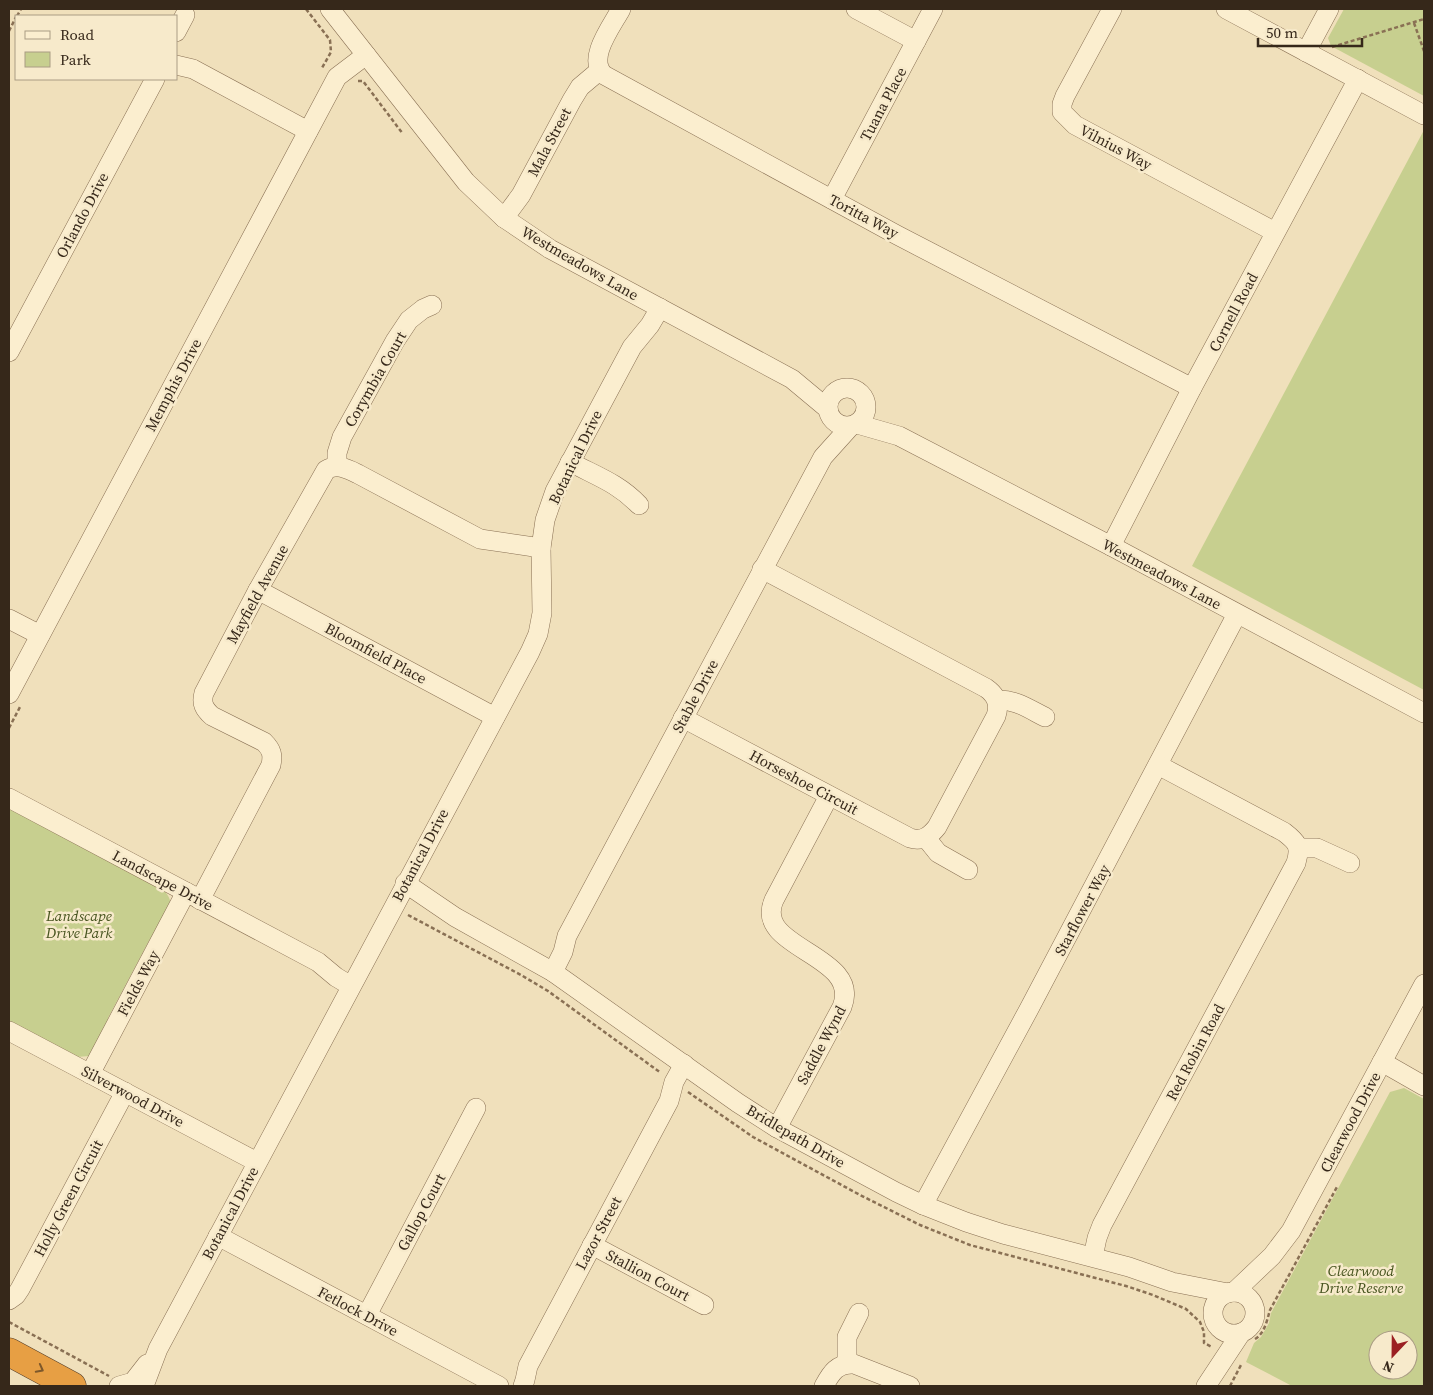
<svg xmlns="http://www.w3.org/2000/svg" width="1433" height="1395" viewBox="0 0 1433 1395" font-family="'Source Serif 4',serif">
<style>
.green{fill:#c7cf8f;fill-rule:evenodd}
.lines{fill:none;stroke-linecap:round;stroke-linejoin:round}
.minor-casing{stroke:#897054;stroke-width:20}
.highway-casing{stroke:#553e29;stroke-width:29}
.path{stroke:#897054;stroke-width:2.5;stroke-dasharray:4 2.5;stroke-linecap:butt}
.minor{stroke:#fbeecf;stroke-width:19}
.highway{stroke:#e79f44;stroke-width:28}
.oneway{stroke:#7d582b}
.labels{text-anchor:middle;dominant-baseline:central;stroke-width:5;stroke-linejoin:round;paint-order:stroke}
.street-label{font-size:15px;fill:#36281a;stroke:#f7eacb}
.park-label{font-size:15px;font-style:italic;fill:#47541f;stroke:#f7eacb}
</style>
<rect width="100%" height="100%" fill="#f0e0bb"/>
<!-- green -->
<g class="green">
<polygon points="1344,9 1424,9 1424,96 1331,46 1328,38"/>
<polygon points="1424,130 1424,690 1192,566"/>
<path d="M9 808 161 888C167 893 170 897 171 905L156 937 150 939 108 1018 109 1026 90 1056 76 1057 9 1022Z"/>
<path d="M1404 1088 1424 1099V1386H1292L1246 1362 1254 1343 1261 1337 1269 1323 1271 1313 1390 1092ZM1378 1340H1408V1370H1378Z"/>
</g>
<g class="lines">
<defs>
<g id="minor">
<polyline points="330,9 466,182 504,218 550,249 792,379 828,409"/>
<path d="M621 9C612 26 586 59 604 75L897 235 1192 388"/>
<polyline points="856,9 916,41"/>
<polyline points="1112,9 1065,96 1062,104 1062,112 1075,125 1275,232"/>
<polyline points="1226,9 1424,115"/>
<polyline points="176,32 185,15"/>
<polyline points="1306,52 1329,9"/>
<polyline points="176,65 193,69 308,131"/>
<polyline points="832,199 933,9"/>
<polyline points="504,218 521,195 572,100 580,87 599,71"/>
<polyline points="9,352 155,79"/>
<circle cx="847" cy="407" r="19"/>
<polyline points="857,424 899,436 1111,546 1424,713"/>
<path d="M570 462C596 476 618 483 639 505"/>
<polyline points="337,466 337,453 342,437 395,341 409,320 423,309 432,305"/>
<polyline points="1111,546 1192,388 1358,79"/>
<polyline points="258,590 495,717"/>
<polyline points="9,619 40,635"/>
<polyline points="9,694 337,77 366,55"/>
<path d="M997 700C1015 699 1029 709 1045 717"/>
<path d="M683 718 910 838C922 842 930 836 937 827L996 716C1000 704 996 695 986 688L762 569"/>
<polyline points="9,798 318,962 336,977 351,986"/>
<polyline points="926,838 938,853 968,870"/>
<polyline points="1298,848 1317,848 1350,863"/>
<polyline points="405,883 455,917 553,972 738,1103 777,1128 896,1192 923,1205 966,1222 1003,1234 1129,1267 1172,1282 1228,1293"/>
<path d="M200 900 271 765C273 755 272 750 264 742L212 716C204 709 201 703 204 693L258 590 326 470C337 463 348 469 358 474L480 539 541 548"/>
<polyline points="553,972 563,952 567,936 823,457 850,427"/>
<polyline points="9,1031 257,1162"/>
<polyline points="1382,1062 1424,1086"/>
<polyline points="90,1074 186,892"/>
<path d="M777 1128 842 1007C863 954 752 949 774 900L829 796"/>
<polyline points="923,1205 1029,1009 1237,614"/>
<polyline points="218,1236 499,1386"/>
<polyline points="592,1245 704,1305"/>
<path d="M1093 1257 1097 1238 1102 1225 1296 863C1301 846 1297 842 1284 832L1158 765"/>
<circle cx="1234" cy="1313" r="21"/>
<polyline points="1234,1292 1272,1256 1291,1231 1424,984"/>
<polyline points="9,1300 16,1295 20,1289 125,1092"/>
<polyline points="367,1315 476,1108"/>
<polyline points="847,1364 847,1337 859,1313"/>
<polyline points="119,1386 133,1382 147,1364"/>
<polyline points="144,1386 158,1349 530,652 538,634 542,613 541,548 545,520 555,491 632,347 650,325 660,308"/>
<polyline points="523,1386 525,1380 528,1366 669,1101 674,1082 684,1064"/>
<path d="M824 1386C831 1373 837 1363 854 1364L910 1386"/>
<polyline points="1206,1386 1241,1333"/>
</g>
<polyline id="highway" points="9,1352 72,1386"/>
</defs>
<!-- minor casing -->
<use href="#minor" class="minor-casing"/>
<!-- highway casing -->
<use href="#highway" class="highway-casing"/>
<!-- path -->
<g class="path">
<polyline points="306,9 330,40 331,52 322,68"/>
<polyline points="17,16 21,9"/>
<polyline points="1414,23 1424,51"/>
<polyline points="9,31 16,17"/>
<polyline points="1332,47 1424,19"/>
<polyline points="358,81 363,81 403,134"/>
<polyline points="9,728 20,707"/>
<polyline points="408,915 521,975 548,991 661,1073"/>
<polyline points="688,1092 753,1137 860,1195 920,1225 970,1245 1126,1286 1153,1295 1186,1309 1200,1322 1204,1332 1204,1343 1212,1347"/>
<polyline points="9,1322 109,1376"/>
<path d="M1255 1339C1265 1333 1267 1320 1270 1310L1337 1187"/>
<polyline points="1230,1386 1241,1365"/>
</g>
<!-- minor -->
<use href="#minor" class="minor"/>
<!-- highway -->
<use href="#highway" class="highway"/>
</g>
<!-- one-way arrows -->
<defs><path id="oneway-chevron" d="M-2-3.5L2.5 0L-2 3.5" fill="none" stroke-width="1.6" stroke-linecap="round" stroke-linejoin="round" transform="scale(1.25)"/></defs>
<use class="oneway" href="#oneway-chevron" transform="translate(40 1369) rotate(28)"/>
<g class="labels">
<!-- street labels -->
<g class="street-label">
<text transform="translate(883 104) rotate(-62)">Tuana Place</text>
<text transform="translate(549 142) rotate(-62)">Mala Street</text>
<text transform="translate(1116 147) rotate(28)">Vilnius Way</text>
<text transform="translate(82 215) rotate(-62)">Orlando Drive</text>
<text transform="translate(864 216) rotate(28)">Toritta Way</text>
<text transform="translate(580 263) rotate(30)">Westmeadows Lane</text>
<text transform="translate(1233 312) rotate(-62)">Cornell Road</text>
<text transform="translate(375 379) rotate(-60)">Corymbia Court</text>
<text transform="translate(173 385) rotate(-62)">Memphis Drive</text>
<text transform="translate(575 457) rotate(-64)">Botanical Drive</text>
<text transform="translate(1162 574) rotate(28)">Westmeadows Lane</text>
<text transform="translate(257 594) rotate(-61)">Mayfield Avenue</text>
<text transform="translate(376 653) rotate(28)">Bloomfield Place</text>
<text transform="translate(695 696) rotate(-62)">Stable Drive</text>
<text transform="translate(804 782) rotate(28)">Horseshoe Circuit</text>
<text transform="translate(420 855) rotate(-62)">Botanical Drive</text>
<text transform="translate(163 880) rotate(28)">Landscape Drive</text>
<text transform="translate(1082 910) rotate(-62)">Starflower Way</text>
<text transform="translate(138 983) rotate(-62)">Fields Way</text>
<text transform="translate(821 1045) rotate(-62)">Saddle Wynd</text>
<text transform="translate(1195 1052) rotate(-62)">Red Robin Road</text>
<text transform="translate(133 1096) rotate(28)">Silverwood Drive</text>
<text transform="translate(1350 1122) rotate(-62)">Clearwood Drive</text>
<text transform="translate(796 1136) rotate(30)">Bridlepath Drive</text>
<text transform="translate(68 1198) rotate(-62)">Holly Green Circuit</text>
<text transform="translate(421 1212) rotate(-62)">Gallop Court</text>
<text transform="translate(230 1213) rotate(-62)">Botanical Drive</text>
<text transform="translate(598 1233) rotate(-62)">Lazor Street</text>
<text transform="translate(648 1275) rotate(28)">Stallion Court</text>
<text transform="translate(358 1311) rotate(28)">Fetlock Drive</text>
</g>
<!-- park labels -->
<g class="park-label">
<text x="79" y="915">Landscape<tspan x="79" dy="17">Drive Park</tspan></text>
<text x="1361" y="1270">Clearwood<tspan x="1361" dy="17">Drive Reserve</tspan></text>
</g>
</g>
<!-- border -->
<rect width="1433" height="1395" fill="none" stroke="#36281a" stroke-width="20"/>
<!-- legend -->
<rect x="15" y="15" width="162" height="65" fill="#f7eacb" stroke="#aa9c84"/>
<rect x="25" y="31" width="25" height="8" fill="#fbeecf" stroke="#aa9c84"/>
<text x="60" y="40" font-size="15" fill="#36281a">Road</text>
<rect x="25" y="52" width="25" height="15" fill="#c7cf8f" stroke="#aa9c84"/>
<text x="60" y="65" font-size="15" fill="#36281a">Park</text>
<!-- north arrow -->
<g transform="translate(1393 1355) rotate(202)"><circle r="24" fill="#f7eacb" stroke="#aa9c84"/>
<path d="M0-4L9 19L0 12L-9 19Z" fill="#9b2022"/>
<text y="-8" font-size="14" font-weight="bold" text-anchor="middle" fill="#36281a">N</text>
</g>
<!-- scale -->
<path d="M1258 38v8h104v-8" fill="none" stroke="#36281a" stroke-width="2.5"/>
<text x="1266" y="38" font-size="15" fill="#36281a" stroke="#f7eacb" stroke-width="4" paint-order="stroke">50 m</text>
</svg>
